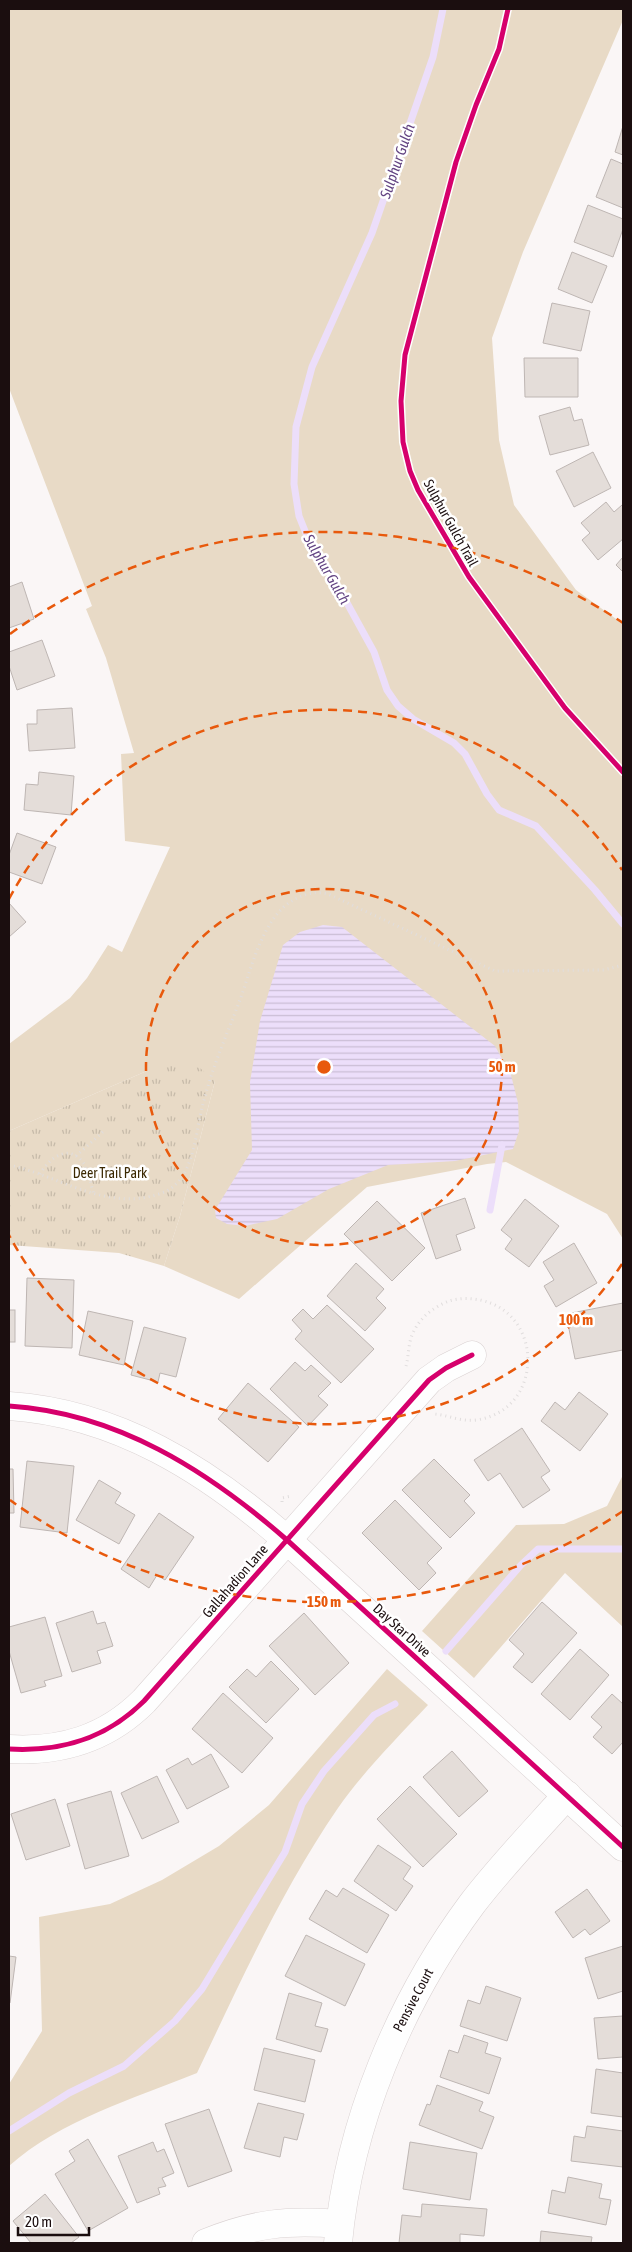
<svg xmlns="http://www.w3.org/2000/svg" width="632" height="2252" viewBox="0 0 632 2252" font-family="'Asap Condensed',sans-serif">
<style>
.green{fill:#e8dac6}
.park{fill:url(#park-tufts)}
.water{fill:url(#water-rules)}
.lines{fill:none;stroke-linecap:round;stroke-linejoin:round}
.stream{stroke:#ecdefa;stroke-width:7}
.building{fill:#e4ddd9;stroke:#beb6b3}
.minor-casing{stroke:#dad2d2;stroke-width:29}
.path{stroke:#e0dddd;stroke-width:3;stroke-dasharray:1 4;stroke-linecap:butt}
.minor{stroke:#fefefe;stroke-width:28}
.cycleway-casing{stroke:#fff;stroke-width:8}
.cycleway{stroke:#d6006c;stroke-width:5}
.ring{fill:none;stroke:#e8590c;stroke-width:2.5;stroke-dasharray:9 6}
.labels{text-anchor:middle;dominant-baseline:central;stroke-width:5;stroke-linejoin:round;paint-order:stroke}
.street-label{font-size:14px;fill:#1b0e0f;stroke:#fff}
.park-label{font-size:14px;fill:#3a2700;stroke:#fff}
.water-label{font-size:15px;font-style:italic;fill:#634482;stroke:#fff}
.centre{fill:#e8590c;stroke:#fff;stroke-width:2.5}
.ring-label{font-size:15px;text-anchor:middle;font-weight:bold;fill:#e8590c;stroke:#fff;stroke-width:5;stroke-linejoin:round;paint-order:stroke}
</style>
<defs>
<pattern id="park-tufts" width="24" height="20" patternUnits="userSpaceOnUse" patternTransform="scale(1.25)"><rect width="24" height="20" fill="#e8dac6"/><path d="M3 7l-1-3M5 7V3M7 7l1-3M15 17l-1-3M17 17v-4M19 17l1-3" fill="none" stroke="#c6baa9"/></pattern>
<pattern id="water-rules" width="6" height="5" patternUnits="userSpaceOnUse" patternTransform="scale(1.25)"><rect width="6" height="5" fill="#ecdefa"/><path d="M0 2.5h6" fill="none" stroke="#cabdd5"/></pattern>
</defs>
<rect width="100%" height="100%" fill="#faf6f6"/>
<!-- green -->
<g class="green">
<polygon points="9,9 623,9 623,20 523,252 492,338 499,440 514,505 576,590 623,624 623,1239 607,1214 506,1162 487,1164 367,1187 239,1299 164,1266 180,1216 215,1081 149,1070 9,1131 9,1044 70,998 87,978 108,945 122,952 170,847 125,841 121,754 134,753 106,658 86,609 92,606 9,388"/>
<polygon points="623,1475 623,1627 565,1573 474,1678 422,1631 516,1525 564,1524 607,1506"/>
<path d="M387 1669 428 1705C397 1738 364 1771 338 1808 281 1891 240 1983 197 2073 133 2099 61 2120 9 2166V2084L42 2031 39 1917 110 1904 162 1880 219 1846 269 1805Z"/>
</g>
<!-- park -->
<polygon class="park" points="177,1062 200,1068 215,1081 180,1216 164,1266 119,1253 9,1245 9,1131 149,1070"/>
<!-- water -->
<polygon class="water" points="323,925 342,927 495,1046 511,1075 518,1103 519,1131 513,1149 455,1161 388,1165 329,1189 277,1219 245,1226 227,1224 216,1218 215,1210 252,1150 250,1082 260,1021 283,945 300,932"/>
<g class="lines">
<!-- stream -->
<g class="stream">
<polyline points="443,9 433,57 372,233 312,367 296,427 294,484 299,516 311,546 330,572 374,652 387,690 398,706 413,719 454,743 465,754 487,794 499,810 536,826 595,890 623,924"/>
<polyline points="490,1210 502,1145"/>
<polyline points="446,1651 521,1565 538,1549 623,1549"/>
<polyline points="9,2131 69,2093 124,2066 175,2021 202,1989 285,1852 302,1804 324,1771 374,1715 395,1704"/>
</g>
</g>
<!-- building -->
<g class="building">
<polygon points="623,126 623,155 615,152"/>
<polygon points="611,159 623,164 623,208 596,197"/>
<polygon points="588,205 623,219 623,229 613,257 574,242"/>
<polygon points="572,252 607,266 592,303 558,289"/>
<polygon points="552,303 590,311 581,351 543,343"/>
<polygon points="524,358 578,358 578,397 525,397"/>
<polygon points="570,407 574,421 582,419 589,445 550,455 539,416"/>
<polygon points="593,452 611,488 574,507 556,471"/>
<polygon points="606,502 614,512 622,505 623,506 623,539 598,560 582,540 590,533 581,523"/>
<polygon points="623,557 623,572 616,565"/>
<polygon points="22,582 34,619 9,628 9,587"/>
<polygon points="42,640 55,676 17,690 9,666 9,652"/>
<polygon points="72,708 75,748 29,751 27,724 37,724 37,710"/>
<polygon points="39,772 74,776 71,815 24,810 26,784 38,785"/>
<polygon points="17,833 56,847 42,884 9,872 9,855"/>
<polygon points="9,903 26,922 9,937"/>
<polygon points="465,1198 475,1228 456,1235 461,1250 436,1259 421,1213"/>
<polygon points="525,1199 559,1226 529,1267 505,1249 512,1239 501,1230"/>
<polygon points="377,1201 425,1248 392,1281 344,1234"/>
<polygon points="574,1243 597,1283 556,1307 544,1286 554,1280 543,1262"/>
<polygon points="356,1263 384,1289 376,1298 386,1308 365,1331 327,1296"/>
<polygon points="27,1278 74,1280 72,1348 25,1346"/>
<polygon points="623,1303 623,1350 575,1359 566,1314"/>
<polygon points="327,1305 374,1349 341,1383 295,1339 302,1331 292,1320 303,1309 313,1319"/>
<rect x="9" y="1310" width="6" height="32"/>
<polygon points="88,1311 133,1321 124,1365 79,1355"/>
<polygon points="144,1327 186,1338 176,1377 160,1373 158,1382 131,1375"/>
<polygon points="295,1362 305,1371 311,1365 331,1383 318,1396 328,1405 308,1426 270,1389"/>
<polygon points="248,1383 299,1427 268,1462 218,1419"/>
<polygon points="579,1392 608,1414 580,1451 541,1421 555,1402 565,1410"/>
<polygon points="522,1428 550,1471 541,1477 550,1490 523,1508 500,1473 488,1481 474,1460"/>
<polygon points="434,1459 470,1495 464,1501 475,1513 450,1538 402,1490"/>
<polygon points="27,1461 74,1466 67,1533 20,1527"/>
<polygon points="9,1469 13,1469 14,1513 9,1513"/>
<polygon points="99,1480 121,1493 115,1503 135,1515 119,1544 76,1520"/>
<polygon points="395,1500 442,1548 427,1563 436,1573 419,1590 362,1533"/>
<polygon points="159,1513 194,1537 165,1580 157,1575 149,1588 121,1569"/>
<polygon points="542,1602 577,1633 532,1683 513,1667 524,1654 509,1640"/>
<polygon points="93,1611 97,1624 105,1622 113,1646 97,1651 101,1663 72,1672 56,1623"/>
<polygon points="304,1613 349,1663 315,1695 269,1646"/>
<polygon points="45,1617 62,1676 44,1681 46,1686 21,1693 9,1651 9,1627"/>
<polygon points="580,1649 609,1675 570,1720 541,1694"/>
<polygon points="271,1661 299,1689 266,1723 229,1687 247,1669 256,1677"/>
<polygon points="223,1693 273,1738 242,1773 192,1729"/>
<polygon points="612,1694 623,1704 623,1742 612,1754 593,1737 602,1727 591,1717"/>
<polygon points="452,1751 488,1791 459,1817 423,1777"/>
<polygon points="211,1754 229,1787 187,1809 166,1770 188,1758 192,1765"/>
<polygon points="157,1776 179,1822 142,1839 121,1793"/>
<polygon points="410,1786 457,1834 423,1867 377,1819"/>
<polygon points="111,1791 129,1856 85,1869 67,1804"/>
<polygon points="55,1799 70,1846 26,1860 11,1814"/>
<polygon points="378,1845 411,1867 403,1879 413,1886 396,1911 354,1881"/>
<polygon points="343,1888 389,1915 367,1953 309,1919 326,1890 337,1897"/>
<polygon points="587,1889 610,1921 590,1935 585,1929 573,1938 555,1912"/>
<polygon points="306,1935 365,1964 345,2006 285,1976"/>
<polygon points="623,1946 623,1991 598,1999 585,1958"/>
<polygon points="9,1956 16,1957 10,2003 9,2003"/>
<polygon points="486,1986 521,1998 507,2041 460,2026 468,2000 480,2004"/>
<polygon points="289,1993 322,2003 315,2026 328,2029 321,2052 276,2039"/>
<polygon points="623,2016 623,2057 598,2059 594,2018"/>
<polygon points="464,2035 488,2043 485,2053 501,2058 489,2094 440,2077 449,2050 458,2053"/>
<polygon points="264,2048 315,2060 305,2102 254,2090"/>
<polygon points="596,2069 623,2073 623,2117 591,2113"/>
<polygon points="437,2085 483,2102 479,2111 494,2117 482,2149 419,2125 427,2104 430,2105"/>
<polygon points="258,2103 304,2114 297,2140 284,2137 280,2157 244,2148"/>
<polygon points="209,2109 232,2171 188,2187 165,2124"/>
<polygon points="587,2126 623,2131 623,2167 571,2161 574,2136 585,2138"/>
<polygon points="88,2139 128,2208 88,2231 55,2174 75,2161 69,2151"/>
<polygon points="153,2142 157,2152 164,2149 174,2173 162,2178 166,2186 158,2188 160,2194 137,2203 118,2156"/>
<polygon points="410,2142 477,2153 470,2200 403,2189"/>
<polygon points="568,2177 602,2184 599,2198 611,2200 606,2225 548,2213 552,2190 565,2193"/>
<polygon points="45,2194 79,2237 71,2243 31,2243 13,2221"/>
<polygon points="422,2204 487,2209 484,2236 460,2234 460,2243 399,2243 402,2215 421,2217"/>
<polygon points="541,2231 592,2237 591,2243 540,2243"/>
</g>
<g class="lines">
<defs>
<g id="minor">
<path d="M9 1406C117 1413 207 1470 287 1540L623 1847"/>
<path d="M9 1749C61 1752 106 1739 144 1701L429 1380 446 1368 472 1355"/>
<path d="M206 2243C255 2223 287 2220 339 2224"/>
<path d="M338 2243C349 2123 400 2001 472 1904 501 1866 535 1831 567 1795"/>
</g>
</defs>
<!-- minor casing -->
<use href="#minor" class="minor-casing"/>
<!-- path -->
<g class="path">
<polyline points="76,1156 105,1130"/>
<path d="M9 1165C60 1176 108 1213 162 1193 195 1181 195 1132 203 1104 212 1068 227 1034 240 1000 250 972 258 937 278 913 290 899 310 889 328 894L495 971 604 970 623 965"/>
<path d="M40 1174C48 1160 66 1144 81 1160 89 1168 90 1184 94 1194"/>
<path d="M406 1366C409 1355 408 1343 413 1333 420 1317 434 1307 449 1301 458 1298 470 1298 480 1300 545 1313 544 1411 476 1420 461 1422 448 1415 434 1414"/>
<polyline points="282,1502 282,1498 291,1496"/>
</g>
<!-- minor -->
<use href="#minor" class="minor"/>
<defs>
<g id="cycleway">
<polyline points="508,9 499,49 476,105 456,162 405,355 401,401 403,442 410,471 418,490 469,577 565,708 623,772"/>
<path d="M9 1406C117 1413 207 1470 287 1540L623 1847"/>
<path d="M9 1749C61 1752 106 1739 144 1701L429 1380 446 1368 472 1355"/>
</g>
</defs>
<!-- cycleway casing -->
<use href="#cycleway" class="cycleway-casing"/>
<!-- cycleway -->
<use href="#cycleway" class="cycleway"/>
</g>
<!-- distance rings -->
<g class="ring">
<circle cx="324" cy="1067" r="178"/>
<path d="M622 1264A357 357 0 0 1 9 1235M9 899A357 357 0 0 1 622 870"/>
<path d="M623 1511A535 535 0 0 1 10 1500M10 634A535 535 0 0 1 623 623"/>
</g>
<g class="labels">
<!-- street labels -->
<g class="street-label">
<text transform="translate(451 523) rotate(61)">Sulphur Gulch Trail</text>
<text transform="translate(235 1581) rotate(-49)">Gallahadion Lane</text>
<text transform="translate(402 1630) rotate(42)">Day Star Drive</text>
<text transform="translate(413 2000) rotate(-62)">Pensive Court</text>
</g>
<!-- park labels -->
<g class="park-label">
<text x="110" y="1173">Deer Trail Park</text>
</g>
<!-- water labels -->
<g class="water-label">
<text transform="translate(397 161) rotate(-71)">Sulphur Gulch</text>
<text transform="translate(327 569) rotate(60)">Sulphur Gulch</text>
</g>
</g>
<circle cx="324" cy="1067" r="8" class="centre"/>
<g class="ring-label">
<text x="502" y="1072">50 m</text>
<text x="576" y="1325">100 m</text>
<text x="324" y="1607">150 m</text>
</g>
<!-- border -->
<rect width="632" height="2252" fill="none" stroke="#1b0e0f" stroke-width="20"/>
<!-- scale -->
<path d="M18 2227v8h71v-8" fill="none" stroke="#1b0e0f" stroke-width="2.5"/>
<text x="25" y="2227" font-size="15" fill="#1b0e0f" stroke="#ffffff" stroke-width="4" paint-order="stroke">20 m</text>
</svg>
